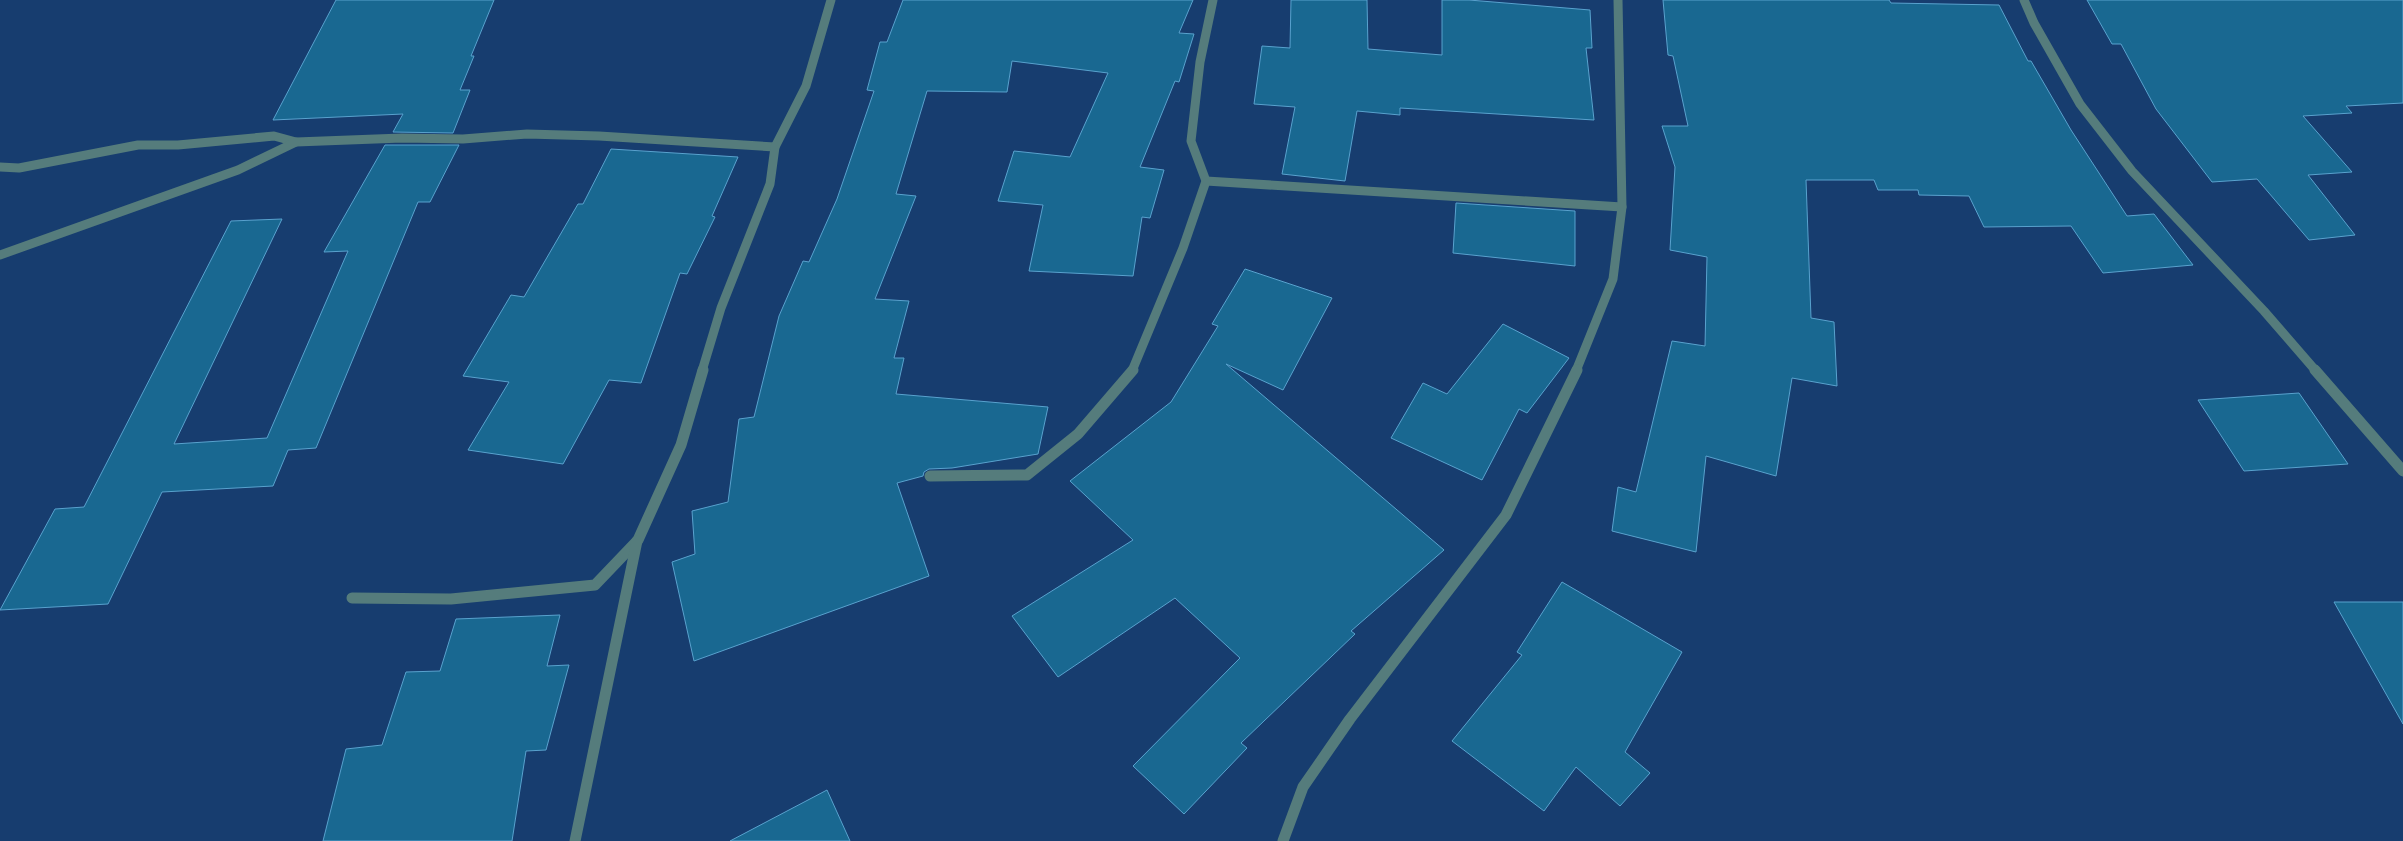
<svg xmlns="http://www.w3.org/2000/svg" width="2403" height="841" viewBox="0 0 2403 841" font-family="'Public Sans',sans-serif">
<style>
.building{fill:#196891;stroke:#59a2ce}
.lines{fill:none;stroke-linecap:round;stroke-linejoin:round}
.minor-far1{stroke:#557c7c;stroke-width:9}
.minor{stroke:#557c7c;stroke-width:11}
</style>
<rect width="100%" height="100%" fill="#173d6f"/>
<!-- building -->
<g class="building">
<polygon points="336,0 494,0 471,56 474,56 460,90 470,90 453,133 393,132 403,114 273,120"/>
<polygon points="903,0 1193,0 1179,33 1194,34 1179,82 1175,81 1140,167 1164,170 1150,218 1142,217 1133,276 1029,271 1043,205 998,201 1014,151 1070,157 1108,73 1012,61 1007,92 927,91 896,194 916,196 875,299 909,301 894,358 904,358 896,394 1048,407 1038,454 952,468 929,469 924,472 923,476 897,483 929,576 694,661 672,562 695,554 692,511 728,502 739,419 754,417 779,316 803,261 809,262 837,199 874,91 867,90 880,42 887,42"/>
<polygon points="1291,0 1367,0 1368,49 1442,55 1442,0 1469,0 1590,10 1592,48 1586,48 1594,120 1400,108 1400,115 1357,111 1345,181 1282,174 1295,107 1254,104 1262,46 1290,48"/>
<polygon points="1663,0 1889,0 1891,3 1999,5 2028,61 2031,61 2071,130 2127,216 2154,214 2193,265 2103,273 2071,226 1984,227 1969,196 1919,195 1918,190 1878,190 1874,180 1806,180 1811,318 1834,322 1837,386 1792,378 1776,476 1706,456 1696,552 1612,531 1618,487 1636,492 1672,341 1705,346 1707,257 1670,250 1675,167 1662,126 1688,126 1673,56 1668,55"/>
<polygon points="2087,0 2403,0 2403,103 2346,106 2352,113 2303,116 2352,172 2308,175 2355,235 2309,240 2257,179 2212,182 2156,109 2121,44 2112,44"/>
<polygon points="385,145 459,145 430,202 418,202 316,448 288,450 273,486 162,492 108,604 0,610 55,509 84,507 231,221 282,219 174,444 267,438 348,251 324,252"/>
<polygon points="611,149 738,157 712,216 715,217 687,274 680,273 641,383 609,380 563,464 468,450 509,382 463,376 511,295 524,297 578,204 583,204"/>
<polygon points="1456,203 1575,211 1575,266 1453,253"/>
<polygon points="1245,269 1332,298 1283,390 1226,364 1444,550 1351,631 1355,634 1241,743 1247,748 1184,814 1133,766 1240,658 1175,598 1058,677 1012,616 1133,540 1070,481 1171,402 1218,326 1212,324"/>
<polygon points="1503,324 1569,358 1527,413 1519,409 1482,480 1391,438 1423,383 1447,394"/>
<polygon points="2299,393 2348,464 2244,471 2198,400"/>
<polygon points="1562,582 1682,652 1625,752 1650,773 1620,806 1576,767 1544,811 1452,741 1522,655 1517,652"/>
<polygon points="2334,602 2403,602 2403,724"/>
<polygon points="560,615 547,666 569,665 546,750 526,751 512,841 323,841 346,749 382,745 406,672 440,671 456,619"/>
<polygon points="827,790 850,841 730,841"/>
</g>
<g class="lines">
<!-- minor-far1 -->
<g class="minor-far1">
<polyline points="2024,0 2034,23 2080,104 2132,171 2264,311 2316,371"/>
<polyline points="0,167 19,168 138,145 178,145 274,136 296,142 402,138 463,139 527,134 599,136 775,147"/>
<polyline points="1206,181 1622,207"/>
<polyline points="0,255 238,170 296,142"/>
<polyline points="702,371 721,308 770,184 775,147 806,86 831,0"/>
<polyline points="1132,371 1183,248 1206,181 1191,141 1200,62 1213,0"/>
<polyline points="1576,371 1613,279 1622,207 1618,0"/>
</g>
<!-- minor -->
<g class="minor">
<polyline points="2315,370 2403,471"/>
<polyline points="930,476 1027,475 1078,434 1133,370"/>
<polyline points="352,598 451,599 595,585 638,540 681,445 703,370"/>
<polyline points="575,841 637,541"/>
<polyline points="1283,841 1303,787 1350,719 1506,515 1577,370"/>
</g>
</g>
</svg>
